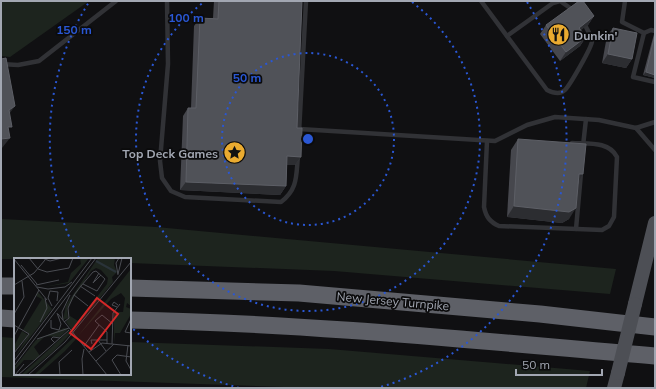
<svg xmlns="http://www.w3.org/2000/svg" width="656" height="389" viewBox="0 0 656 389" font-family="Mulish,sans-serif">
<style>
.green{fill:#1d241e}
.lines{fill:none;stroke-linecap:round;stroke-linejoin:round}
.lane{stroke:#313236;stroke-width:4.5}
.primary{stroke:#4d4f55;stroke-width:14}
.highway{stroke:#5e6067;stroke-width:17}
.primary-bridge{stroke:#4d4f55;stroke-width:14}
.wall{fill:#46474d}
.shaded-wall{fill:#2c2d31}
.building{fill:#505258;stroke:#5d5f66}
.ring{fill:none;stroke:#2a57d4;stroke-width:2;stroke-dasharray:2 4}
.labels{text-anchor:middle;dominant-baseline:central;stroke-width:3.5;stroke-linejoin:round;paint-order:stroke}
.poi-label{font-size:12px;font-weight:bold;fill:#a2a7b2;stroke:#0b0b0c;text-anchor:start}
.street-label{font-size:12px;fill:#a2a7b2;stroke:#0b0b0c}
.inset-river{fill:none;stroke:#2a3339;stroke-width:2}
.inset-road{fill:none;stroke:#4a4c52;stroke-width:1}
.view{fill:#d62828;fill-opacity:0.15;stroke:#d62828;stroke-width:2}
.inset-edge{fill:none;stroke:#a2a7b2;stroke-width:2}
.centre{fill:#2a57d4;stroke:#0b0b0c;stroke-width:2}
.ring-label{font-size:12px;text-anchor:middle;font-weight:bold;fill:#2a57d4;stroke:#0b0b0c;stroke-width:3.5;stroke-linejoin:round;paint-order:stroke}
</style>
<rect width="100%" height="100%" fill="#101012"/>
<!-- green -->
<g class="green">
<polygon points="1,1 89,1 10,57 1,56"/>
<polygon points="1,219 156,227 616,269 610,294 334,271 130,263 130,259 1,259"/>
<polygon points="1,337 15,338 15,374 130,374 130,342 329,349 590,371 586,388 314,388 1,377"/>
</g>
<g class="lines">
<!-- lane -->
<g class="lane">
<path d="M167 1 168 64 160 161 162 178 171 191 185 197 281 202C298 189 296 176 298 156"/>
<path d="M481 1 547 90C553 93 560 95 565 90 570 85 592 47 592 41 591 36 588 31 586 27"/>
<polyline points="625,1 622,22 644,33 633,77 655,82"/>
<polyline points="644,33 651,30 655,31"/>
<polyline points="507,36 553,3 560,1 573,10"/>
<polyline points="1,64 18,65 39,61 116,1"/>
<polyline points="636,128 655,150"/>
<polyline points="299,129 495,141 527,125 555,117 599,120 636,128 655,122"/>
<polyline points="299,133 306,1"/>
<path d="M487 141 484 207C486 217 490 222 499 226L602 230 609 226 614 217 617 157C609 141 588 144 572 143"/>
<polyline points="583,146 586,119"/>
<polyline points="576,229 581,173"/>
</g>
<!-- primary -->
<g class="primary">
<polyline points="635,304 655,223"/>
<polyline points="614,388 618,373"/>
</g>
<!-- highway -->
<g class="highway">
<polyline points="1,286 15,286"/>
<polyline points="130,288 299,293 540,314 655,327"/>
<polyline points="1,318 15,319"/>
<path d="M130 320C305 323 480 341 655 356"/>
</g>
<!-- primary-bridge -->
<polyline class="primary-bridge" points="618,373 635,304"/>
</g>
<!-- wall -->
<g class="wall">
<polygon points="214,1 302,1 297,128 301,157 295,165 287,165 286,186 280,195 180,190 183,116 188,108 191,108 194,26 200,18 213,18"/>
<polygon points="594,16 588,25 580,30 586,37 580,46 560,61 540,34 546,25"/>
<polygon points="613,28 632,59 626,68 602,63 607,36"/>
<polygon points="655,32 655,78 643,75 654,34"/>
<polygon points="518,139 579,181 569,219 562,223 507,217 511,150"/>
</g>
<!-- shaded-wall -->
<g class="shaded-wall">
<polygon points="594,16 588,25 573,36 579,28"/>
<polygon points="586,37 580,46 560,61 566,52"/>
<polygon points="608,54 632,59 626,68 602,63"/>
<polygon points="646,72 655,75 655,78 643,75"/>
<polygon points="15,106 7,117 9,110"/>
<polygon points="10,138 2,148 1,149 1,139"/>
<polygon points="287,156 301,157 295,165 281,165"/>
<polygon points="579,174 583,174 576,185"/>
<polygon points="186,182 286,186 280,195 180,190"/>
<polygon points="514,206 576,208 569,219 562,223 507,217"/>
</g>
<!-- building -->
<g class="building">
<polygon points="219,1 302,1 297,128 302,128 301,157 287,156 286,186 186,182 188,108 196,108 200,18 218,19"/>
<polygon points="579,1 583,1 594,16 579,28 586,37 566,52 546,25"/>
<polygon points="613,28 637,33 632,59 608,54"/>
<polygon points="655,34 655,75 646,72"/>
<polygon points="6,58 15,106 9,110 12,127 8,127 10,138 1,139 1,59"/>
<polygon points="518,139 586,144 583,174 579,174 576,208 569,212 514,206"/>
</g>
<!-- distance rings -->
<g class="ring">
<circle cx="308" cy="139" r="86"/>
<path d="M412 2A172 172 0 1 1 204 2"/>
<path d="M239 388A258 258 0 0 1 130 326M79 258A258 258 0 0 1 89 2M527 2A258 258 0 0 1 377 388"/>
</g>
<!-- icons -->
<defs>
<symbol id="restaurant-disc" viewBox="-11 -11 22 22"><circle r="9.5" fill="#eaab30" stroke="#0b0b0c"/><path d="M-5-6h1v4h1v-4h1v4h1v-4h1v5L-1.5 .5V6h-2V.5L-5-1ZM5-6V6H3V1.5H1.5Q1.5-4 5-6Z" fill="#111"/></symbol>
<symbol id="sight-disc" viewBox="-11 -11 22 22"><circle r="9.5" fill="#eaab30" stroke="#0b0b0c"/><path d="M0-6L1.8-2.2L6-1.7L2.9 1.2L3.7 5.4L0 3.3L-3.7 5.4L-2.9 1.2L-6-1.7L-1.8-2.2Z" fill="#111"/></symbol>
</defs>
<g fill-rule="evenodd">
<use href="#restaurant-disc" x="546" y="22" width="25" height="25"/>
<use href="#sight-disc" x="222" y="140" width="25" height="25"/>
</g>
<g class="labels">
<!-- poi labels -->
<g class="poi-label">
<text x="574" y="35">Dunkin'</text>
<text x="218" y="153" text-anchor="end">Top Deck Games</text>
</g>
<!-- street labels -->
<g class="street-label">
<text transform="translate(393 301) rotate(5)">New Jersey Turnpike</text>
</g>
</g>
<!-- overview -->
<g transform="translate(14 258)">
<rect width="117" height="117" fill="#101012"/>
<path d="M66 0H75L55 25 30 29 54 24 57 15 67 6ZM84 0H101L100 7 103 14 98 19 99 24 59 73 52 64 56 58 64 63 93 26 94 20 87 12 82 10 77 13 53 50 54 60 49 62 52 47ZM117 11V48L113 45 112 49 117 51V56L106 75H101L100 85V54H109L111 40 107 35 97 41 64 78ZM24 34 38 51 0 100 15 76 9 72 28 41 22 38ZM50 70 54 71 46 79 31 78 20 89 26 98 20 102H10L0 113V110L22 82ZM8 73 14 77 0 94V88ZM55 73 57 75 41 92 11 117H7ZM60 79 62 81 51 93 24 117H20Z" fill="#1d241e"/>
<path class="inset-river" d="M82 3 102 14"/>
<path class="inset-road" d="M15 0 24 11 33 14 55 10 59 0M28 0 36 3 48 0M0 1 33 42M7 7 23 26M85 15 79 25 87 17M104 16 108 0M104 17 102 5 105 0M0 27 20 15 31 2M22 27 45 22M66 28 81 38M23 29 34 31 51 29 58 24M60 37 74 48M38 48 34 40 36 33 44 34 43 43M103 49 98 47 100 44 104 47M0 56 10 39 8 23M44 56 93 117M117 61 111 74 117 75M37 62V70L45 72 47 66 43 55M49 62 48 54 56 37M26 64 33 50 31 40M50 64 55 60 54 50 60 37 67 28 79 14 82 13 91 21 83 33 69 26M0 67 15 76 0 95M0 78 25 32M23 81 55 70M84 82 92 93M41 85 37 81 39 79 46 80M93 85V74L81 63 88 57 99 66M78 86 77 82H93M98 86 99 55 106 46M114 87 112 103 117 112M70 88 85 67M75 94 88 85 117 88M98 102 103 97 117 99M98 102 107 117M0 103 78 0M82 103 100 86M0 108 82 0M1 117 10 106M4 117 55 72M14 117 51 84 117 4M46 117 45 104 58 92M69 117 68 101 70 91"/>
<path class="view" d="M83 40 104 56 77 91 56 75Z"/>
<rect width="117" height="117" class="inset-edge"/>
</g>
<circle cx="308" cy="139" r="6" class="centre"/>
<g class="ring-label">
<text x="186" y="22">100 m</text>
<text x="74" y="34">150 m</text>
<text x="247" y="82">50 m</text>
</g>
<!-- border -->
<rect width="656" height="389" fill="none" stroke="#a2a7b2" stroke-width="4"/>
<!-- scale -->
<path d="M516 369v6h86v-6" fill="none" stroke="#a2a7b2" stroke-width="2"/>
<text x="522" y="369" font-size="12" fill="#a2a7b2" stroke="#0b0b0c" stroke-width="3" paint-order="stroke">50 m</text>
</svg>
